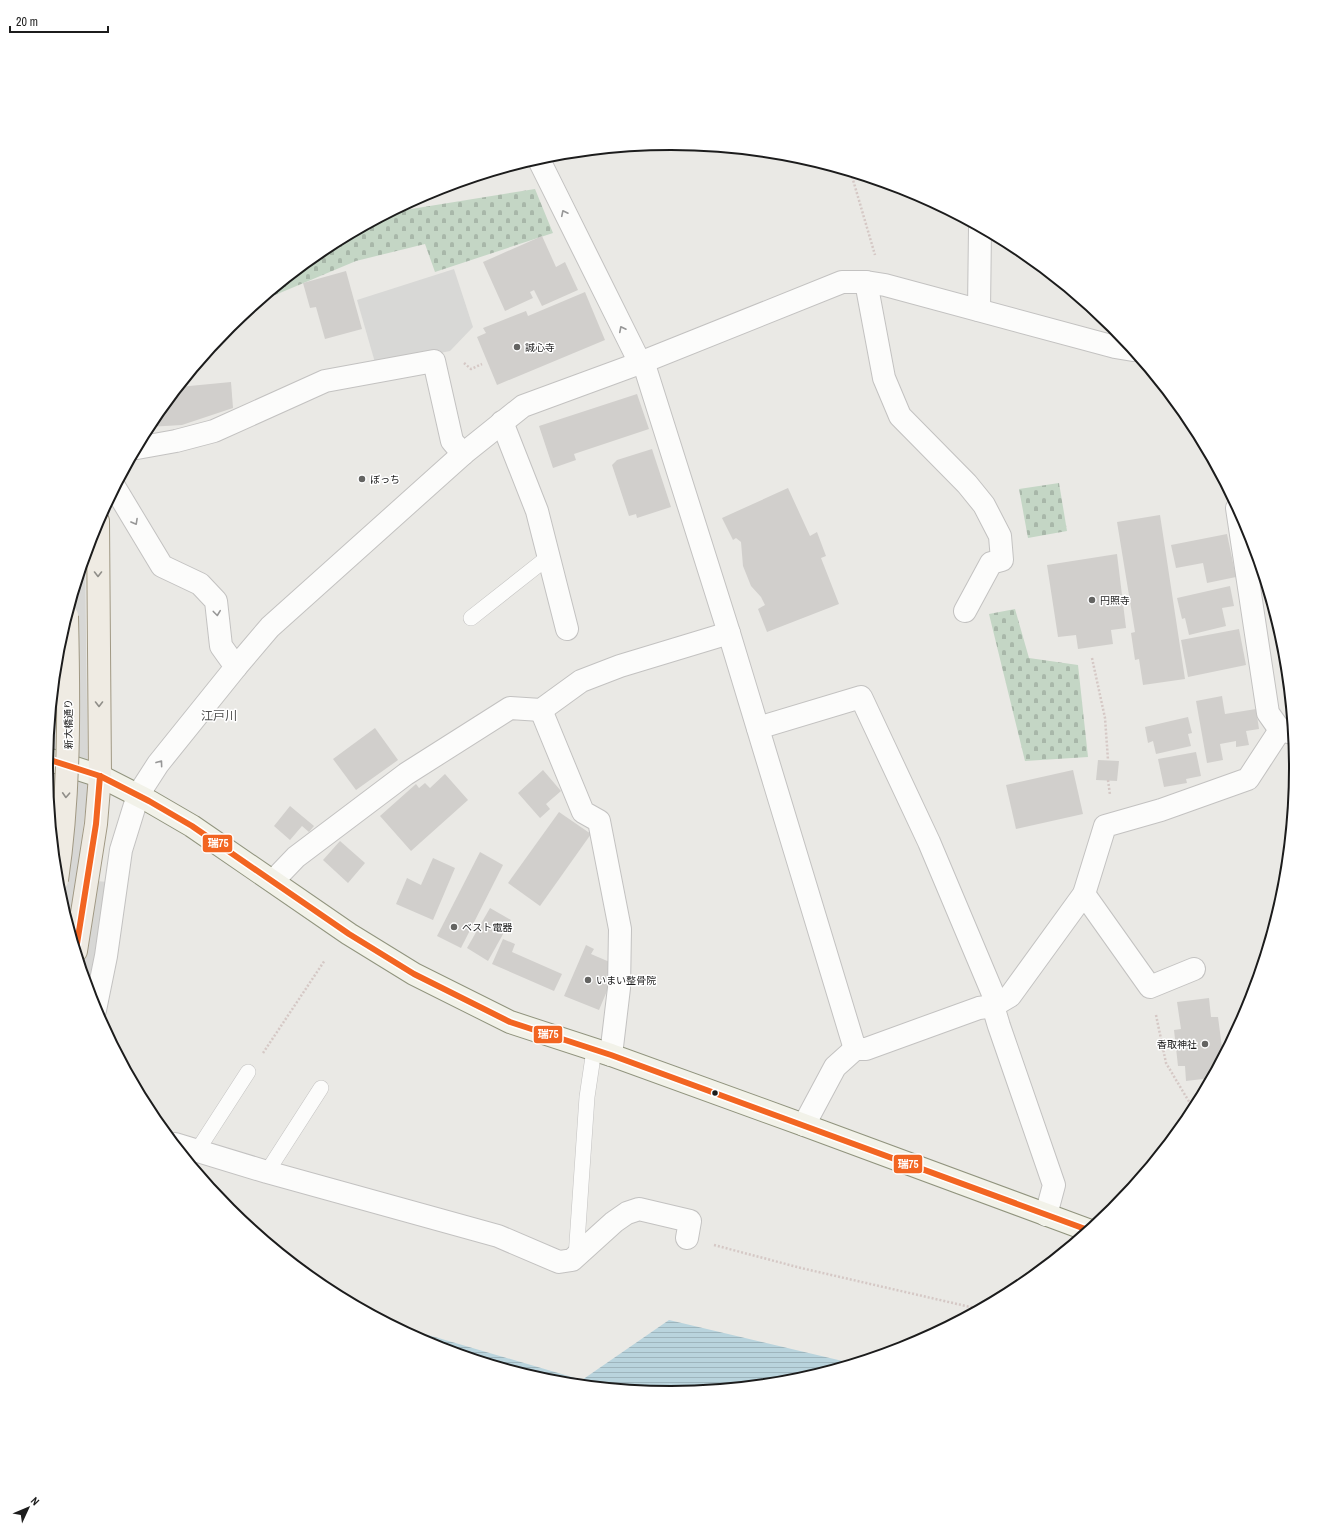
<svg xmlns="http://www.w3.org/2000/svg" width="1342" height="1536" viewBox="0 0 1342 1536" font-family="'Archivo Narrow','Noto Sans JP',sans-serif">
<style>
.religious{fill:#d8d8d6}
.cemetery{fill:url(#cemetery-stones)}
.water{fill:url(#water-rules)}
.pier{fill:#d7d7d5}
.building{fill:#d1cfcc}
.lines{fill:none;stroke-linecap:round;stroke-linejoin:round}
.service-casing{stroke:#c3c2c1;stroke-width:16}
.minor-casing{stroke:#c3c2c1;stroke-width:24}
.tertiary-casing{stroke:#c3c2c1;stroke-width:24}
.secondary-casing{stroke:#91947e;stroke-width:24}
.primary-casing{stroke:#a09883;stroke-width:24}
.path{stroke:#d5c8c5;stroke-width:2.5;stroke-dasharray:2 2;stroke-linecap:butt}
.service{stroke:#fcfcfb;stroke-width:15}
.minor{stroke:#fcfcfb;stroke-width:22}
.tertiary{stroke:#fcfcfb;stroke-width:22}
.secondary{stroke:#f2f2e9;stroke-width:22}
.primary{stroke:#efebe3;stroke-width:22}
.primary-bridge-casing{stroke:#a09883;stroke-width:24;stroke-linecap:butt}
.primary-bridge{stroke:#efebe3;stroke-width:22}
.bus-1-casing{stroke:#fff;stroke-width:9}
.bus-1{stroke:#f26522;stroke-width:6}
.oneway{stroke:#979797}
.oneway2{stroke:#908e89}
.poi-dot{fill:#646462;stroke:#fff;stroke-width:1.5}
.bus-dot{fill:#1c1c1c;stroke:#fff;stroke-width:1.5}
.labels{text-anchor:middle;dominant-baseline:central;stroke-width:3;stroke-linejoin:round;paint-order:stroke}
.poi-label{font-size:10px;fill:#1c1c1c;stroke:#fff;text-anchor:start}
.street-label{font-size:10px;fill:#1c1c1c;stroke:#fff}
.quarter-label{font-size:12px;fill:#4f4f4f;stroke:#fff}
.rim{fill:none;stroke:#1c1c1c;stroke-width:2}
.line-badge{stroke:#fff;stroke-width:1.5}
.badge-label{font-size:11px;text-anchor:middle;font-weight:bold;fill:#fff}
</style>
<defs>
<pattern id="cemetery-stones" width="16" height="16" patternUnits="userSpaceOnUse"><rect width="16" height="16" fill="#c4d6c5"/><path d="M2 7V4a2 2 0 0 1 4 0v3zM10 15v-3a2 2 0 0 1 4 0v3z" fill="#a8b7a9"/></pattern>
<pattern id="water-rules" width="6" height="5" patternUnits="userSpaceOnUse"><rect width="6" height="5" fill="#b9d4dd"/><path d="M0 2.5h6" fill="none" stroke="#9eb5bd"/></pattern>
</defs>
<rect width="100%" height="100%" fill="#eae9e5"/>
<!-- religious -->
<polygon class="religious" points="454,269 473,327 450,351 376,366 357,300"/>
<!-- cemetery -->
<g class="cemetery">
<polygon points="535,189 553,233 435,272 425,244 356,261 275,295 273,290 324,248 405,205 405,210"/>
<polygon points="1059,483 1067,531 1028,538 1019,489"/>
<polygon points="1015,609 1029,658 1078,665 1088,757 1025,761 989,614"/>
</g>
<!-- water -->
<polygon class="water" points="669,1320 851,1363 793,1381 671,1393 549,1381 432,1345 394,1325 582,1380"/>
<!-- pier -->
<polygon class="pier" points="85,556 88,787 77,879 107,882 95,960 88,989 58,890 46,768 58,646"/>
<!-- building -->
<g class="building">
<polygon points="542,236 556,267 565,262 578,290 542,306 534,290 530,292 533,298 505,311 483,262"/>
<polygon points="346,271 362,329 325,339 316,307 310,308 303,283"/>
<polygon points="585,292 605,340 497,385 477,337 486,333 483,328 526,311 528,316"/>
<polygon points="231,382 233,408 182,425 148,427 179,387"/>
<polygon points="637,394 649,429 574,454 576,460 553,468 539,426"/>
<polygon points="652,449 671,507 637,518 636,514 629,516 612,465 617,460"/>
<polygon points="788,488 810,536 817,532 826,556 821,558 839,604 767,632 758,609 765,605 761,597 751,586 743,566 741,542 736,538 733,540 722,518"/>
<polygon points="1160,515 1185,679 1143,685 1139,659 1135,660 1131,633 1135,632 1117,522"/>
<polygon points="1227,534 1236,577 1207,583 1203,563 1176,568 1171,545"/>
<polygon points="1117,554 1126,628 1111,630 1113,644 1078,649 1076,635 1058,637 1047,565"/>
<polygon points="1230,586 1234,606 1222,608 1226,626 1189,635 1185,618 1182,619 1177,598"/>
<polygon points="1239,629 1246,665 1188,677 1181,640"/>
<polygon points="1222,696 1225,714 1256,709 1259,729 1246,731 1249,745 1236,747 1236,741 1220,744 1223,760 1207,763 1196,701"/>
<polygon points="1188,717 1192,733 1188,734 1191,746 1156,754 1153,741 1148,743 1145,727"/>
<polygon points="375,728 398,760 356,790 333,759"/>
<polygon points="1196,752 1201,776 1186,779 1187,783 1164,787 1158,759"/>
<polygon points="1098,760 1119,761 1117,781 1096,780"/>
<polygon points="543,770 561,791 546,804 550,809 540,818 518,793"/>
<polygon points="1073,770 1083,814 1016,829 1006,785"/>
<polygon points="445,774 468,800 411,851 380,816 416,784 419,788 425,783 430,788"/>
<polygon points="290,806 314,826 309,832 302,826 290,840 274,826"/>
<polygon points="559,812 591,834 540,906 508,883"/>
<polygon points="340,841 365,863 348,883 323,860"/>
<polygon points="480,852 503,865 461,948 437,936"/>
<polygon points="433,858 455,868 433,920 396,904 407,878 421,885"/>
<polygon points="490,908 511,920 488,961 467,948"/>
<polygon points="503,939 515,944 512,952 562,974 554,991 492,964"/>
<polygon points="586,945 594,949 591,954 612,963 606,977 612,979 599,1010 564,996"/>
<polygon points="1209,998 1211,1017 1218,1017 1223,1055 1219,1063 1212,1064 1213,1073 1211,1078 1186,1081 1185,1066 1178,1066 1174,1030 1181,1029 1177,1002"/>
</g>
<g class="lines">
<defs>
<g id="service">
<polyline points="471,618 547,558"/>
<polyline points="197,1151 248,1072"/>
<polyline points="267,1172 321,1088"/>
<polyline points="576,1257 587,1097 594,1050"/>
</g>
<g id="minor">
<polyline points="538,158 640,363"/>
<polyline points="866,282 884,378 900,416 967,484 984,505 1000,536 1002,560 991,563 965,611"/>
<polyline points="979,310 980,228"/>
<polyline points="643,361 729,633 855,1049"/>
<polyline points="502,422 537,511 567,629"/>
<polyline points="137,448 176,441 214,431 325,381 434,361 452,441 463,454"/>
<polyline points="115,488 162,566 200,584 216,601 221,646 236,667"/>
<polyline points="1237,508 1268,713 1280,730 1293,733"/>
<polyline points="541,710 583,812 599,821 620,929 619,988 611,1055"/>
<polyline points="758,728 861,697 929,842 993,994 993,1006 999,1026 1054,1185 1046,1215"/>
<polyline points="273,881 296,857 406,774 510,708 541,710 581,681 620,666 729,633"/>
<polyline points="1084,894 1150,987 1194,969"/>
<polyline points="95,1010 106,956 121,850 138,795"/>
<polyline points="804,1125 835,1067 855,1049 866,1049 979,1008 993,1006 1010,996 1084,894 1105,826 1161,810 1248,779 1280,730"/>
<polyline points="175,1144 267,1172 498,1236 559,1262 572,1260 614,1222 627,1213 639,1209 690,1221 687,1238"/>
</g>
<polyline id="tertiary" points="138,795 158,764 236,667 270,627 463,454 523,406 640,363 842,282 866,282 885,285 1115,347 1133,350"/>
<polyline id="secondary" points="47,759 100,776 149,801 192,826 349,934 414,974 510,1022 611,1055 804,1125 1088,1230"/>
<polyline id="primary" points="76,951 96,824 100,776 98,521"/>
</defs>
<!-- service casing -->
<use href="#service" class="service-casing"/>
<!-- minor casing -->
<use href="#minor" class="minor-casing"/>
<!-- tertiary casing -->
<use href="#tertiary" class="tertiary-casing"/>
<!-- secondary casing -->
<use href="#secondary" class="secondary-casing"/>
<!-- primary casing -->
<use href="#primary" class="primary-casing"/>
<!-- path -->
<g class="path">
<polyline points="851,173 875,255"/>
<polyline points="464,363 471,369 482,364"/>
<polyline points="1092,658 1105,718 1108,760"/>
<polyline points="1108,780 1110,795"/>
<polyline points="1156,1015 1166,1063 1191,1105 1196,1105"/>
<polyline points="263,1053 325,960"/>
<polyline points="714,1245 801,1268 979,1309"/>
</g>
<!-- service -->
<use href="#service" class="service"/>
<!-- minor -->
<use href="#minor" class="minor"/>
<!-- tertiary -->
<use href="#tertiary" class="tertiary"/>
<!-- secondary -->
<use href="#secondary" class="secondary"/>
<!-- primary -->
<use href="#primary" class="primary"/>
<defs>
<path id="primary-bridge" d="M57 880C70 793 69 704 67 616"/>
</defs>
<!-- primary-bridge casing -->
<use href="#primary-bridge" class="primary-bridge-casing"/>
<!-- primary-bridge -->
<use href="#primary-bridge" class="primary-bridge"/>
<defs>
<g id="bus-1">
<polyline points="47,759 100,776 149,801 192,826 349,934 414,974 510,1022 611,1055 1088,1230"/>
<polyline points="76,950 96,824 100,776"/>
</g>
</defs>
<!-- bus-1 casing -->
<use href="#bus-1" class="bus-1-casing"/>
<!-- bus-1 -->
<use href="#bus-1" class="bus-1"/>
</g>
<!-- one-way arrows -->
<defs><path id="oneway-chevron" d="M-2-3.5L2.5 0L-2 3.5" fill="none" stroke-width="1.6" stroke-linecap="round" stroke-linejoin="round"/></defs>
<g class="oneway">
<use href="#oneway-chevron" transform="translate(564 213) rotate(-116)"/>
<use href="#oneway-chevron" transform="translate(622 329) rotate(-117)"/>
<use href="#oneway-chevron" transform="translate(135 522) rotate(61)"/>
<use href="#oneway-chevron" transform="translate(217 613) rotate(83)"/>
<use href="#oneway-chevron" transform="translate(160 763) rotate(-54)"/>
</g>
<g class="oneway2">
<use href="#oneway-chevron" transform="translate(98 574) rotate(90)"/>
<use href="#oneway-chevron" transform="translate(99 704) rotate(90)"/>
<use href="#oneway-chevron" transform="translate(66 795) rotate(93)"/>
</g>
<!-- markers -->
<g class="poi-dot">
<circle cx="517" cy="347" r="4"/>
<circle cx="362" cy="479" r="4"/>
<circle cx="1092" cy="600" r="4"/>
<circle cx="454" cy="927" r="4"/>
<circle cx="588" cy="980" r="4"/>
<circle cx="1205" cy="1044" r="4"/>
</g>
<circle class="bus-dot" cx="715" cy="1093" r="3.5"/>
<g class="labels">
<!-- poi labels -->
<g class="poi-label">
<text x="525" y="347">誠心寺</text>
<text x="370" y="479">ぼっち</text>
<text x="1100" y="600">円照寺</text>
<text x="462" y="927">ベスト電器</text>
<text x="596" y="980">いまい整骨院</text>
<text x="1197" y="1044" text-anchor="end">香取神社</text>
</g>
<!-- street labels -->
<g class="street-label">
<text transform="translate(68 724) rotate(-90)">新大橋通り</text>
</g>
<!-- quarter labels -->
<g class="quarter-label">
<text x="219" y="716">江戸川</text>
</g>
</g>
<!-- crop -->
<path d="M0 0H1342V1536H0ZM53 768a618 618 0 1 1 1236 0a618 618 0 1 1-1236 0Z" fill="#fff" fill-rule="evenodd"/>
<path class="rim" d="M53 768a618 618 0 1 1 1236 0a618 618 0 1 1-1236 0Z"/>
<g class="line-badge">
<rect x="202" y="834" width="31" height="19" rx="4" fill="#f26522"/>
<rect x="533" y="1025" width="30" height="19" rx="4" fill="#f26522"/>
<rect x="893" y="1154" width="30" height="20" rx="4" fill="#f26522"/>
</g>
<g class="badge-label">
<text x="218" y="847">瑞75</text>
<text x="548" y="1038">瑞75</text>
<text x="908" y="1168">瑞75</text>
</g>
<!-- north arrow -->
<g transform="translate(28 1508) rotate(46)" stroke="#ffffff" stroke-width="3" paint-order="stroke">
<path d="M0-3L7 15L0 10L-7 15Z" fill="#1c1c1c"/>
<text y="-6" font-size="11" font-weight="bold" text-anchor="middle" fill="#1c1c1c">N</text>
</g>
<!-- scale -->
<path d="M10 26v6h98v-6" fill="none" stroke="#1c1c1c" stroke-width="2"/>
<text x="16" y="26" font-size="12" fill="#1c1c1c" stroke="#ffffff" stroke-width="3" paint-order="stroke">20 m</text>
</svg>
